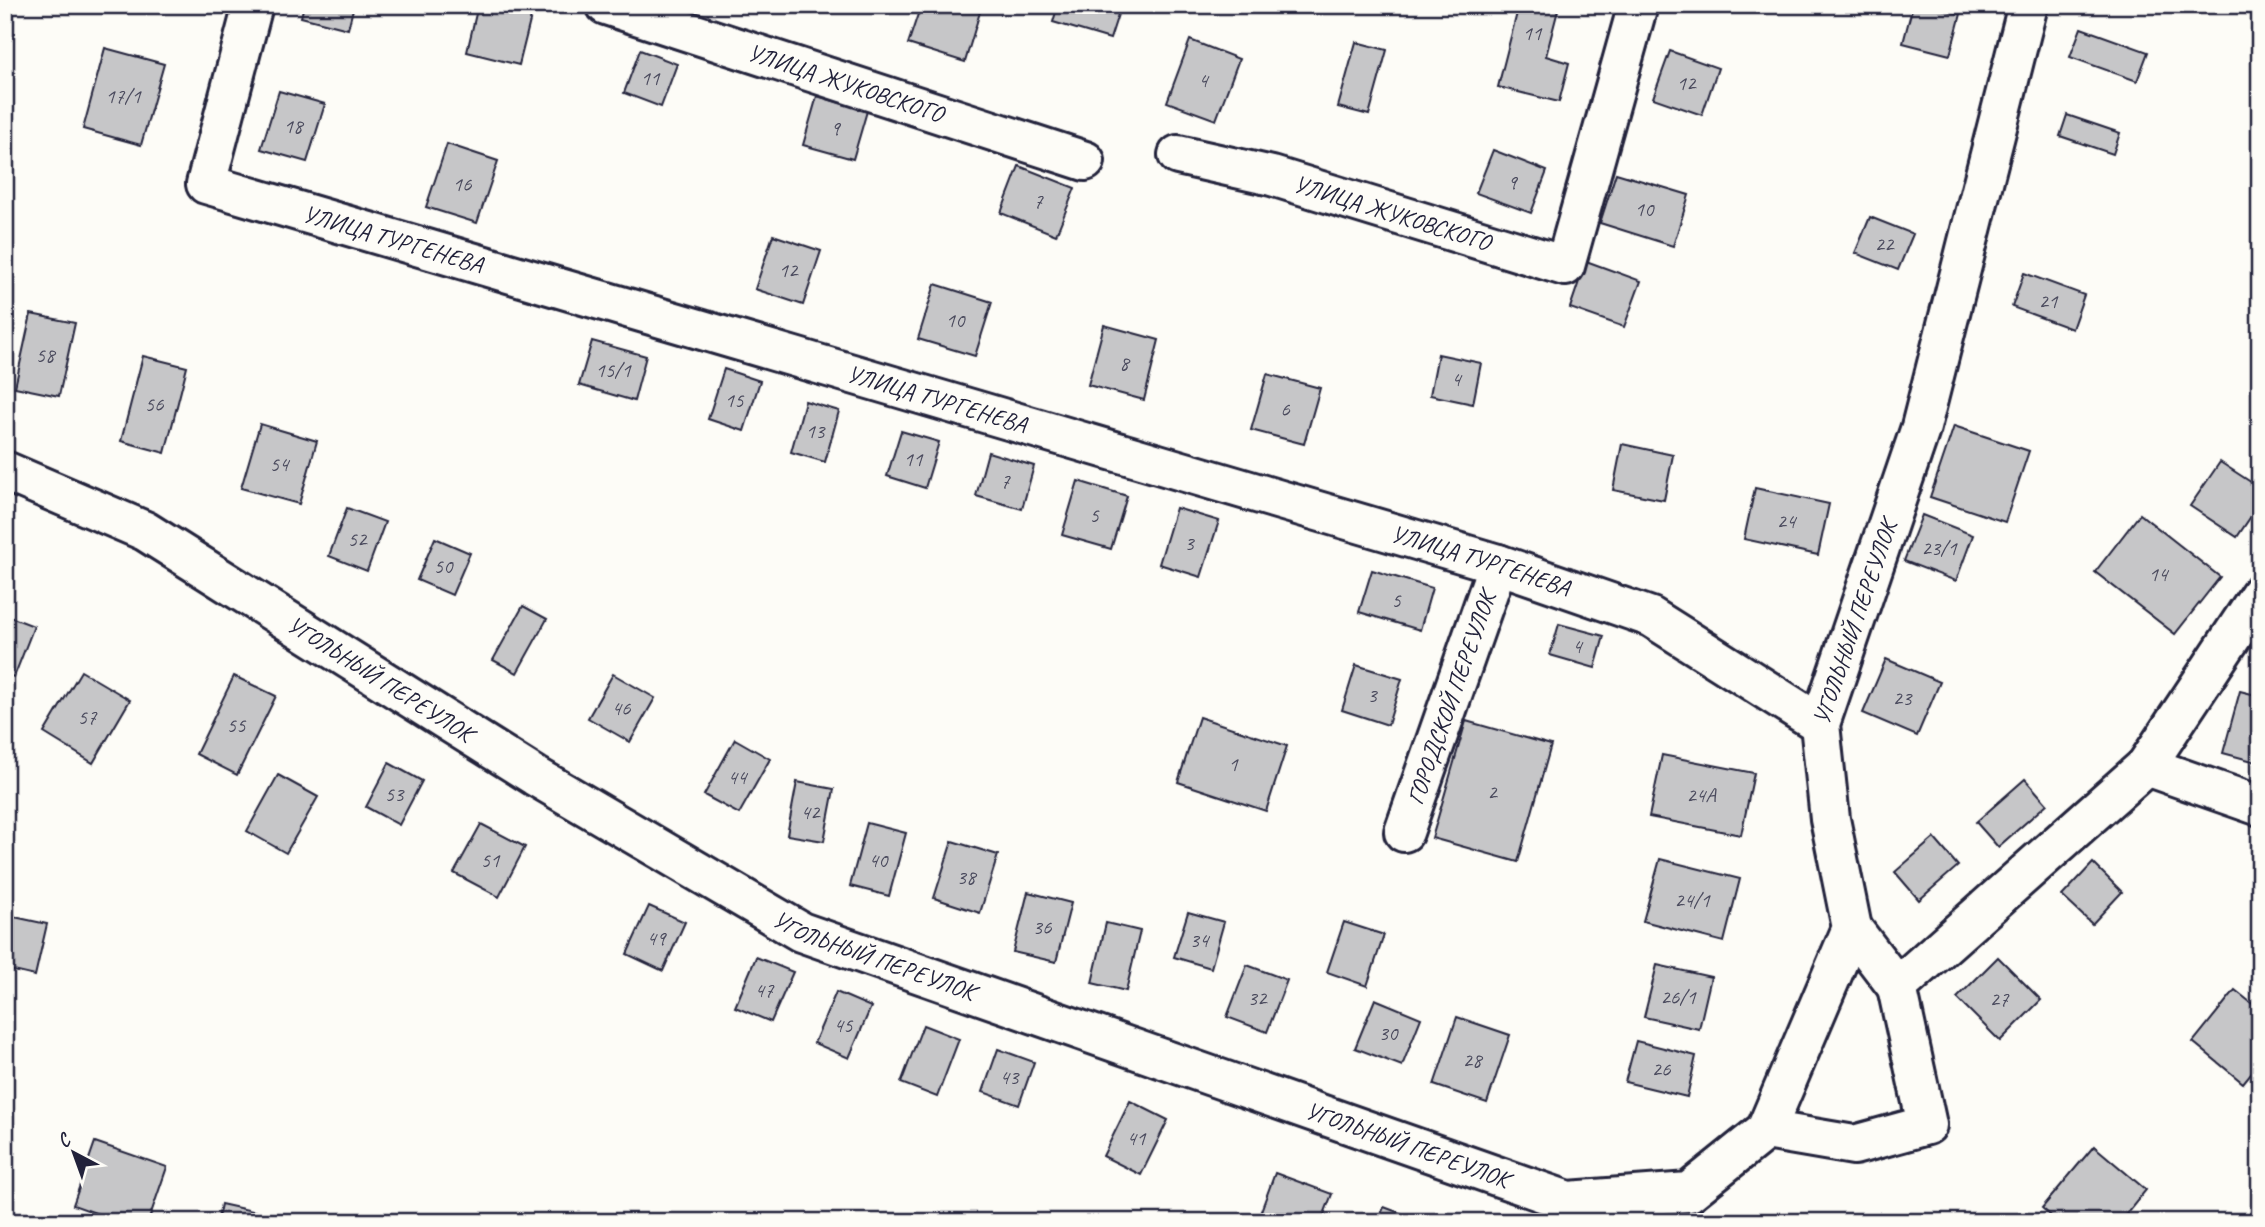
<svg xmlns="http://www.w3.org/2000/svg" width="2265" height="1227" viewBox="0 0 2265 1227" font-family="Caveat,sans-serif">
<style>
.building{fill:#c6c6c8;stroke:#22223b;stroke-width:2}
.lines{fill:none;stroke-linecap:round;stroke-linejoin:round}
.minor-casing{stroke:#22223b;stroke-width:44}
.minor{stroke:#fdfcf7;stroke-width:38}
.labels{text-anchor:middle;dominant-baseline:central;stroke-width:5;stroke-linejoin:round;paint-order:stroke}
.number-label{font-size:21px;fill:#4b4b5e}
.street-label{font-size:24px;fill:#22223b;stroke:#fdfcf7}
</style>
<rect width="100%" height="100%" fill="#fdfcf7"/>
<filter id="ink" filterUnits="userSpaceOnUse"><feTurbulence type="fractalNoise" baseFrequency=".0143" numOctaves="2"/><feDisplacementMap in="SourceGraphic" scale="14" xChannelSelector="R" yChannelSelector="G"/><feConvolveMatrix kernelMatrix="1 2 1 2 8 2 1 2 1" color-interpolation-filters="sRGB"/></filter>
<g filter="url(#ink)">
<!-- building -->
<g class="building">
<polygon points="304,5 354,5 348,29 301,17"/>
<polygon points="478,5 534,5 519,65 467,52"/>
<polygon points="921,5 960,5 980,12 965,62 908,44"/>
<polygon points="1058,5 1121,5 1110,39 1053,22"/>
<polygon points="1519,5 1540,5 1558,10 1546,56 1569,63 1559,102 1498,87"/>
<polygon points="1913,5 1927,5 1961,14 1950,55 1903,43"/>
<polygon points="2081,28 2148,52 2137,81 2070,57"/>
<polygon points="1190,40 1239,59 1216,120 1167,102"/>
<polygon points="1356,42 1387,50 1369,115 1338,107"/>
<polygon points="105,48 164,64 141,145 83,129"/>
<polygon points="640,50 677,64 661,107 624,93"/>
<polygon points="1670,51 1718,68 1702,115 1653,98"/>
<polygon points="279,91 325,104 307,162 261,149"/>
<polygon points="817,96 867,111 853,159 803,145"/>
<polygon points="2067,115 2120,133 2113,154 2060,136"/>
<polygon points="447,144 498,161 477,223 426,207"/>
<polygon points="1493,150 1547,171 1531,213 1476,193"/>
<polygon points="1019,166 1075,188 1056,235 1001,213"/>
<polygon points="1616,173 1689,195 1673,246 1600,223"/>
<polygon points="1870,217 1913,234 1898,270 1855,253"/>
<polygon points="773,235 821,251 803,305 755,289"/>
<polygon points="1586,261 1641,281 1624,327 1570,308"/>
<polygon points="2024,273 2084,295 2072,329 2012,307"/>
<polygon points="935,284 992,302 975,356 918,339"/>
<polygon points="31,314 75,323 59,396 15,387"/>
<polygon points="1104,325 1159,340 1144,400 1088,385"/>
<polygon points="592,341 646,356 634,401 579,385"/>
<polygon points="1438,354 1481,363 1473,404 1430,395"/>
<polygon points="143,356 187,367 165,453 121,441"/>
<polygon points="724,369 760,381 744,431 708,419"/>
<polygon points="1267,374 1320,388 1304,444 1251,430"/>
<polygon points="805,401 839,411 825,462 791,452"/>
<polygon points="260,424 317,441 299,504 241,488"/>
<polygon points="1954,426 2029,451 2005,522 1930,497"/>
<polygon points="901,431 939,442 925,488 887,476"/>
<polygon points="1622,444 1673,455 1664,500 1613,490"/>
<polygon points="988,452 1034,466 1022,509 976,496"/>
<polygon points="2220,462 2260,488 2260,503 2237,537 2190,506"/>
<polygon points="1078,481 1127,496 1111,549 1062,535"/>
<polygon points="1755,488 1829,504 1818,555 1744,539"/>
<polygon points="347,508 385,522 367,571 329,556"/>
<polygon points="1176,508 1219,521 1201,577 1159,564"/>
<polygon points="2140,514 2220,577 2175,634 2095,572"/>
<polygon points="1922,515 1973,535 1956,581 1904,561"/>
<polygon points="435,538 470,553 452,595 417,580"/>
<polygon points="1372,570 1432,588 1420,630 1359,612"/>
<polygon points="523,606 547,619 517,673 493,660"/>
<polygon points="5,615 34,626 14,677 5,674"/>
<polygon points="1559,624 1604,636 1595,668 1550,655"/>
<polygon points="1886,659 1940,682 1917,736 1863,713"/>
<polygon points="1356,665 1402,679 1388,725 1342,710"/>
<polygon points="81,671 130,700 93,763 44,733"/>
<polygon points="613,674 655,698 630,742 588,718"/>
<polygon points="234,676 276,696 237,775 196,754"/>
<polygon points="2240,691 2260,696 2260,763 2223,753"/>
<polygon points="1199,717 1287,746 1266,811 1178,782"/>
<polygon points="1466,721 1551,745 1518,862 1432,838"/>
<polygon points="735,739 770,759 739,814 704,795"/>
<polygon points="1662,755 1754,773 1741,835 1649,817"/>
<polygon points="389,763 422,781 399,825 366,807"/>
<polygon points="278,775 318,797 286,853 247,831"/>
<polygon points="2025,779 2047,804 1998,847 1976,822"/>
<polygon points="797,782 834,789 824,841 787,835"/>
<polygon points="867,823 906,833 889,896 850,886"/>
<polygon points="481,824 525,847 499,897 454,873"/>
<polygon points="1934,838 1958,866 1919,900 1895,872"/>
<polygon points="952,841 998,855 980,913 934,898"/>
<polygon points="1660,859 1740,879 1724,942 1643,921"/>
<polygon points="2093,863 2122,892 2092,924 2062,896"/>
<polygon points="1028,892 1071,903 1056,962 1013,952"/>
<polygon points="649,906 685,922 663,971 627,954"/>
<polygon points="1188,912 1224,922 1211,968 1174,957"/>
<polygon points="5,915 47,924 35,976 5,969"/>
<polygon points="1344,922 1384,935 1367,986 1327,972"/>
<polygon points="1106,923 1140,931 1126,991 1092,983"/>
<polygon points="756,957 793,972 771,1022 735,1007"/>
<polygon points="1998,957 2041,1000 2000,1041 1957,998"/>
<polygon points="1247,965 1287,980 1267,1032 1227,1017"/>
<polygon points="1657,965 1711,977 1699,1029 1644,1017"/>
<polygon points="2235,990 2260,1010 2260,1062 2243,1083 2193,1042"/>
<polygon points="836,992 871,1007 849,1058 814,1043"/>
<polygon points="1375,999 1421,1018 1402,1066 1355,1048"/>
<polygon points="1457,1017 1510,1035 1487,1103 1434,1085"/>
<polygon points="923,1025 959,1039 937,1097 901,1083"/>
<polygon points="1636,1041 1696,1056 1687,1097 1625,1082"/>
<polygon points="998,1049 1034,1062 1019,1105 983,1092"/>
<polygon points="1130,1101 1168,1120 1141,1175 1103,1156"/>
<polygon points="95,1142 167,1167 148,1222 121,1222 73,1205"/>
<polygon points="2094,1146 2146,1190 2120,1222 2058,1222 2042,1208"/>
<polygon points="1275,1173 1332,1194 1321,1222 1257,1222"/>
<polygon points="221,1204 275,1216 274,1222 217,1222"/>
<polygon points="1384,1207 1424,1222 1378,1222"/>
</g>
<g class="lines">
<defs>
<g id="minor">
<path id="s1" d="M253 5 206 184 1498 564 1651 617 1820 724"/>
<path id="s2" d="M606 5 1085 161"/>
<path id="s3" d="M1178 155 1272 176 1565 266 1638 5"/>
<path id="s4" d="M5 471 145 531 535 776 801 932 1568 1201 1689 1192 1766 1130 1852 928 1830 819 1820 724 1921 427 2028 5"/>
<polyline points="2146,766 2260,806"/>
<path id="s5" d="M1404 832 1498 564"/>
<polyline points="1852,928 1897,987 2146,766 2260,594"/>
<polyline points="1766,1130 1854,1145 1927,1125 1897,987"/>
</g>
</defs>
<!-- minor casing -->
<use href="#minor" class="minor-casing"/>
<!-- minor -->
<use href="#minor" class="minor"/>
</g>
</g>
<g class="labels">
<!-- number labels -->
<g class="number-label">
<text x="1532" y="33">11</text>
<text x="650" y="78">11</text>
<text x="1203" y="80">4</text>
<text x="1686" y="83">12</text>
<text x="123" y="96">17/1</text>
<text x="293" y="126">18</text>
<text x="835" y="128">9</text>
<text x="1512" y="182">9</text>
<text x="462" y="184">16</text>
<text x="1038" y="201">7</text>
<text x="1644" y="209">10</text>
<text x="1884" y="244">22</text>
<text x="788" y="270">12</text>
<text x="2048" y="301">21</text>
<text x="955" y="320">10</text>
<text x="45" y="355">58</text>
<text x="1124" y="363">8</text>
<text x="613" y="370">15/1</text>
<text x="1456" y="379">4</text>
<text x="734" y="400">15</text>
<text x="154" y="404">56</text>
<text x="1285" y="409">6</text>
<text x="815" y="431">13</text>
<text x="913" y="459">11</text>
<text x="279" y="464">54</text>
<text x="1005" y="481">7</text>
<text x="1094" y="515">5</text>
<text x="1786" y="521">24</text>
<text x="357" y="539">52</text>
<text x="1189" y="543">3</text>
<text x="1939" y="548">23/1</text>
<text x="443" y="566">50</text>
<text x="2158" y="574">14</text>
<text x="1396" y="600">5</text>
<text x="1577" y="646">4</text>
<text x="1372" y="695">3</text>
<text x="1902" y="698">23</text>
<text x="621" y="708">46</text>
<text x="87" y="717">57</text>
<text x="236" y="725">55</text>
<text x="1233" y="764">1</text>
<text x="737" y="777">44</text>
<text x="1492" y="792">2</text>
<text x="394" y="794">53</text>
<text x="1701" y="795">24А</text>
<text x="810" y="812">42</text>
<text x="490" y="860">51</text>
<text x="878" y="860">40</text>
<text x="966" y="877">38</text>
<text x="1692" y="900">24/1</text>
<text x="1042" y="927">36</text>
<text x="656" y="938">49</text>
<text x="1199" y="940">34</text>
<text x="764" y="990">47</text>
<text x="1678" y="997">26/1</text>
<text x="1257" y="998">32</text>
<text x="1999" y="999">27</text>
<text x="843" y="1025">45</text>
<text x="1388" y="1033">30</text>
<text x="1472" y="1060">28</text>
<text x="1661" y="1069">26</text>
<text x="1009" y="1077">43</text>
<text x="1136" y="1138">41</text>
</g>
<!-- street labels -->
<g class="street-label">
<text stroke="none"><textPath href="#s2" startOffset="252">УЛИЦА ЖУКОВСКОГО</textPath></text>
<text stroke="none"><textPath href="#s3" startOffset="222">УЛИЦА ЖУКОВСКОГО</textPath></text>
<text stroke="none"><textPath href="#s1" startOffset="380">УЛИЦА ТУРГЕНЕВА</textPath></text>
<text stroke="none"><textPath href="#s1" startOffset="947">УЛИЦА ТУРГЕНЕВА</textPath></text>
<text stroke="none"><textPath href="#s1" startOffset="1514">УЛИЦА ТУРГЕНЕВА</textPath></text>
<text stroke="none"><textPath href="#s4" startOffset="2488">УГОЛЬНЫЙ ПЕРЕУЛОК</textPath></text>
<text stroke="none"><textPath href="#s4" startOffset="430">УГОЛЬНЫЙ ПЕРЕУЛОК</textPath></text>
<text stroke="none"><textPath href="#s5" startOffset="142">ГОРОДСКОЙ ПЕРЕУЛОК</textPath></text>
<text stroke="none"><textPath href="#s4" startOffset="998">УГОЛЬНЫЙ ПЕРЕУЛОК</textPath></text>
<text stroke="none"><textPath href="#s4" startOffset="1564">УГОЛЬНЫЙ ПЕРЕУЛОК</textPath></text>
</g>
</g>
<!-- margin -->
<rect width="2265" height="1227" fill="none" stroke="#fdfcf7" stroke-width="28"/>
<rect x="14" y="14" width="2237" height="1199" fill="none" stroke="#22223b" stroke-width="2.5" filter="url(#ink)"/>
<!-- north arrow -->
<g transform="translate(74 1153) rotate(319)" stroke="#fdfcf7" stroke-width="5" paint-order="stroke">
<path d="M0-5L12 26L0 18L-12 26Z" fill="#22223b"/>
<text y="-10" font-size="19" font-weight="bold" text-anchor="middle" fill="#22223b">С</text>
</g>
</svg>
